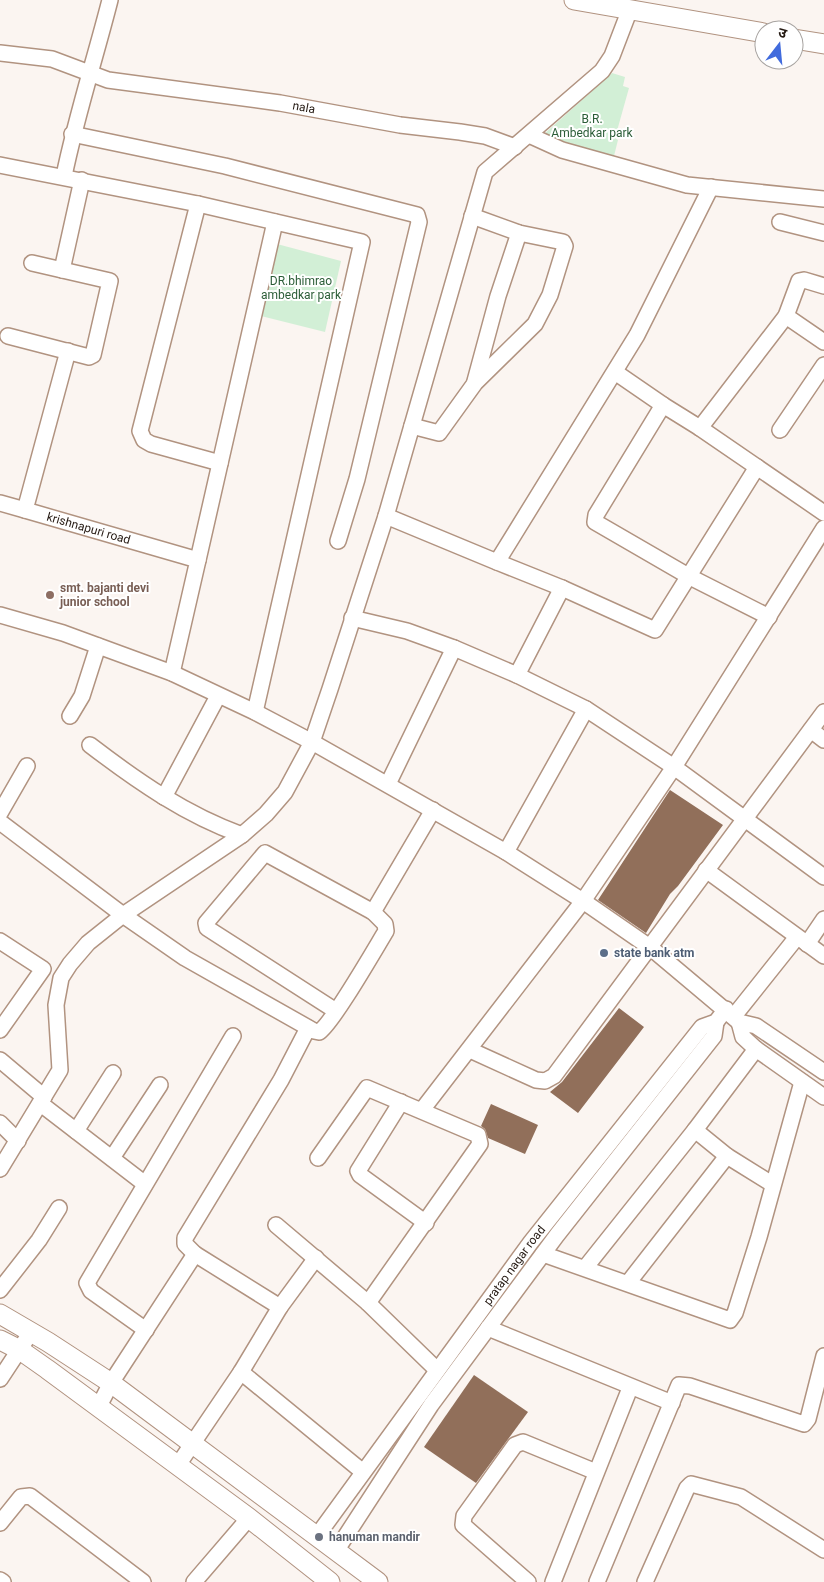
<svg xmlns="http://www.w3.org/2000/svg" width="824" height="1582" viewBox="0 0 824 1582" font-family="Roboto,'Noto Sans Devanagari',sans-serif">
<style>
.green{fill:#d2efd6}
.building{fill:#916f5a}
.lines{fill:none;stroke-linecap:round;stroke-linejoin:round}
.minor-casing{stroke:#b19380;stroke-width:18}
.major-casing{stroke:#b19380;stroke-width:21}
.minor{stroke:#fff;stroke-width:15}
.major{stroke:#fff;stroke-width:19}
.education-dot{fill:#8d6e63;stroke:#fff;stroke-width:2}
.service-dot{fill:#5c6f8a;stroke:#fff;stroke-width:2}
.worship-dot{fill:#6b7280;stroke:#fff;stroke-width:2}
.labels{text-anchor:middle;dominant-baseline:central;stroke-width:4;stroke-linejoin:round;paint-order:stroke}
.street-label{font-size:12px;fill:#241912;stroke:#fff}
.park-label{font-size:12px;fill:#2b5d37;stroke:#fff}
.education-label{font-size:12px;font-weight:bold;fill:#785e54;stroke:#fff;text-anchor:start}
.service-label{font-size:12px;font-weight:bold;fill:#4e5e75;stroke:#fff;text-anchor:start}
.worship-label{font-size:12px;font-weight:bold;fill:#5b616d;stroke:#fff;text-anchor:start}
</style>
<rect width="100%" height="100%" fill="#fbf5f1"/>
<!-- green -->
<g class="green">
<polygon points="612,73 625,77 623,86 629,88 615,138 618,140 613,160 542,136"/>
<polygon points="277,244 341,261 325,332 261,316"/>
</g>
<!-- building -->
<g class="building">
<polygon points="670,790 723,825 678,886 670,894 646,933 598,900"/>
<polygon points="619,1008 644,1027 578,1113 550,1092 562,1082"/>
<polygon points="491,1104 538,1125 525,1154 488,1138 485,1129 481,1126"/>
<polygon points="474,1375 528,1412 476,1483 424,1447"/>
</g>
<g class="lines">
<defs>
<g id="minor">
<path id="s1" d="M0 53 52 59 108 80 280 103 400 125 460 132 485 136 515 147"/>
<polyline points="72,134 225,166 417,215 419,222 357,479 338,541"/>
<polyline points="529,135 562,150 687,185 824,199"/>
<polyline points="0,165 198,204 362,242 255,712"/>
<path d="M64 176C76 117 95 59 110 0"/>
<polyline points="198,204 140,431 144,440 151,444 220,463"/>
<polyline points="780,222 824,233"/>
<polyline points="62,270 82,180"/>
<polyline points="824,286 804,280 799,281 786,316 700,428 824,513"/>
<polyline points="786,316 824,342"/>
<polyline points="8,336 89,357 93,355 110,281 32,263"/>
<path id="s2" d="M68 351 25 510 198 560 172 673"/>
<polyline points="615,372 663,405"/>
<polyline points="475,381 498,296 519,233"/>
<polyline points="412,426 439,433 475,383 535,324 550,295 565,246 563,242 519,233 472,216"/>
<polyline points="700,428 663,405 596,515 595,522 690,577 769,617"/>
<polyline points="780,430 824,365"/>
<polyline points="0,503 25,510"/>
<polyline points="386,516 497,562 637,335 711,187"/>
<polyline points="824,528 674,767 824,877"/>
<polyline points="198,560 275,222"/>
<polyline points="497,562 562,588 655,630 757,467"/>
<polyline points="0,615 63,633 172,673 255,712 312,742 506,852 583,901 651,948 739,1022"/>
<polyline points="352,618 407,631 454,648 517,675"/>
<polyline points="70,716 82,696 98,646"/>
<polyline points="811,730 824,740"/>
<path d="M90 745C137 781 186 815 242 835"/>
<polyline points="388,784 454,648"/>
<polyline points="164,797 218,696"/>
<polyline points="0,813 27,766"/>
<path d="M0 822 123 915 185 958 314 1031 319 1032C332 1024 375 949 386 931L385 924 373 912 265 853 206 923 207 928 336 1011"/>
<polyline points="506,852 586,709"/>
<polyline points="706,870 824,956"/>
<polyline points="373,912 433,810"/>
<polyline points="0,941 43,969 0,1030"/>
<polyline points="807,944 824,919"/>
<polyline points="734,1016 797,937"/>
<polyline points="739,1022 743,1037 756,1049 824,1097"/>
<polyline points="739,1022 756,1026 824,1072"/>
<polyline points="470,1050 536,1080 545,1081 554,1076 824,712"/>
<polyline points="0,1060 44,1097"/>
<polyline points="401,1102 358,1171 360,1175 426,1223"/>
<polyline points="41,1104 145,1184"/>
<polyline points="422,1110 583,901 674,767 586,709 517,675 562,588"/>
<polyline points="0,1123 18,1141"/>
<polyline points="695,1130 727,1156 772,1184"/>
<polyline points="76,1131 113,1073"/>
<polyline points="112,1158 160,1085"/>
<polyline points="318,1158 367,1088 478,1135 480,1144 368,1303 437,1370"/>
<polyline points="0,1169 60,1070 56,1005 61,978 70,964 88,943 123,915 242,835 266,814 285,792 312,742 330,689 386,516 485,172 602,71 612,56 630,9"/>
<polyline points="276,1225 368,1303"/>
<polyline points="195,1254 185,1244 185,1238 281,1080 308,1028"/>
<polyline points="543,1254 730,1320 735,1313 759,1237 802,1082"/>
<polyline points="585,1268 695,1130 756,1049"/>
<polyline points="628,1283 727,1156"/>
<polyline points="0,1290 39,1240 59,1208"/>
<polyline points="280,1307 316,1258"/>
<polyline points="488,1328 672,1403"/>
<polyline points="146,1330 91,1291 87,1283 233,1036"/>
<polyline points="241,1372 363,1472"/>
<polyline points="0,1379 31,1332"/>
<polyline points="99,1406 111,1383 195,1254 280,1307 241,1372 178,1465"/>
<polyline points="0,1523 21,1497 30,1496 143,1582"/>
<path id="s3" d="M317 1536 531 1242 702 1027 716 1022 726 1009"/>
<polyline points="336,1551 431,1405 557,1235 714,1036 716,1022"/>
<polyline points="0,1580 3,1582"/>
<polyline points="194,1582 249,1518"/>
<polyline points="528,1582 463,1525 464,1516 515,1445 523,1442 596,1472"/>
<polyline points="553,1582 630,1388"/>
<polyline points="597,1582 679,1385 690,1386 804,1424 808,1419 824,1356"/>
<polyline points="645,1582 687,1488 691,1484 741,1497 824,1550"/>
</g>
<g id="major">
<polyline points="574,0 764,33"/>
<polyline points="794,39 824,44"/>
<polyline points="0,1314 48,1342 111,1383 378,1582"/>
<polyline points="0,1340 20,1350 47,1369 249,1518 330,1582"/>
</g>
</defs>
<!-- minor casing -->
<use href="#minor" class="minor-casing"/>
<!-- major casing -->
<use href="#major" class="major-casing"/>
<!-- minor -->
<use href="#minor" class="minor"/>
<!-- major -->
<use href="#major" class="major"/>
</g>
<!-- markers -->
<circle class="education-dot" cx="50" cy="595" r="5"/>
<circle class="service-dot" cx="604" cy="953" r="5"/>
<circle class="worship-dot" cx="319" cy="1537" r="5"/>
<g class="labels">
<!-- street labels -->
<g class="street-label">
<text stroke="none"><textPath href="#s1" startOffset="310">nala</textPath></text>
<text stroke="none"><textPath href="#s2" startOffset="231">krishnapuri road</textPath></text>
<text stroke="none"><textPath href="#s3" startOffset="335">pratap nagar road</textPath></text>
</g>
<!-- park labels -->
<g class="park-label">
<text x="592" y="119">B.R.<tspan x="592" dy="14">Ambedkar park</tspan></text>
<text x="301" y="281">DR.bhimrao<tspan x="301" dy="14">ambedkar park</tspan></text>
</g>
<!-- education labels -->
<g class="education-label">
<text x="60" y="588">smt. bajanti devi<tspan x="60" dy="14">junior school</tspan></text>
</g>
<!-- service labels -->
<g class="service-label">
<text x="614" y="953">state bank atm</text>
</g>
<!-- worship labels -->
<g class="worship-label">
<text x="329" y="1537">hanuman mandir</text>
</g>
</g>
<!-- north arrow -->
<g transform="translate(779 45) rotate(16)"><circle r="24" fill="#ffffff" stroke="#a7a3a0"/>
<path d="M0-4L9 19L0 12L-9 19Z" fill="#416bdd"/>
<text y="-8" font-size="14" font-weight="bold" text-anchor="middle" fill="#241912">उ</text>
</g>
</svg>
